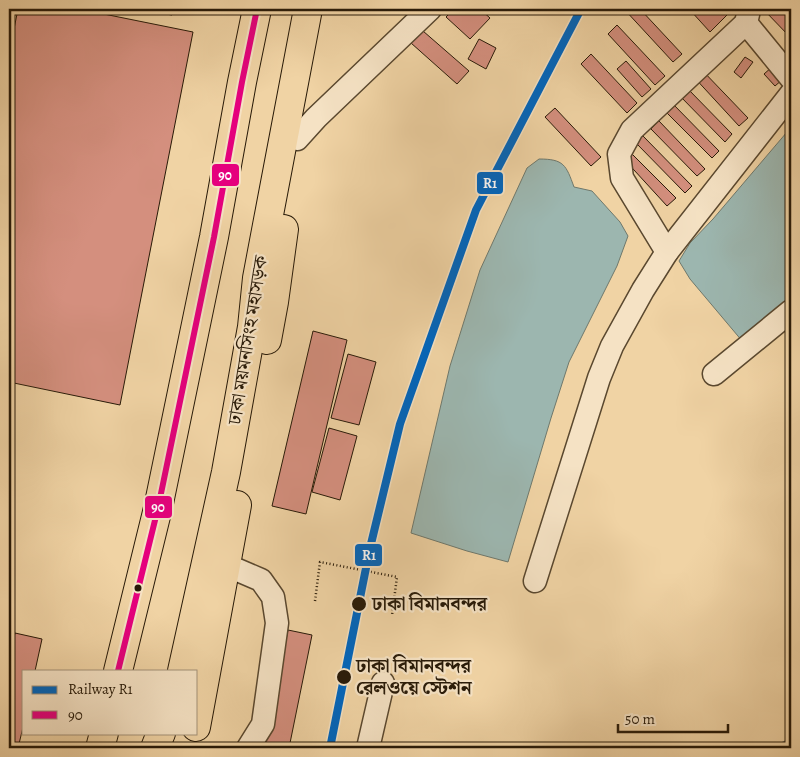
<svg xmlns="http://www.w3.org/2000/svg" width="800" height="757" viewBox="0 0 800 757" font-family="Alegreya,'Noto Serif Bengali',serif">
<style>
.water{fill:#9cb6af;stroke:#6e786c}
.building{fill:#d48f7e;stroke:#281a08}
.lines{fill:none;stroke-linecap:round;stroke-linejoin:round}
.minor-casing{stroke:#5a482f;stroke-width:25}
.highway-casing{stroke:#281a08;stroke-width:30}
.path{stroke:#281a08;stroke-width:2.5;stroke-dasharray:1 2.5;stroke-linecap:butt}
.minor{stroke:#f5e2c4;stroke-width:22}
.highway{stroke:#f0d3a4;stroke-width:28}
.bus-1-casing{stroke:#f5e2c4;stroke-width:10}
.bus-1{stroke:#e5007d;stroke-width:6}
.rail-1-casing{stroke:#f5e2c4;stroke-width:11}
.rail-1{stroke:#0065bd;stroke-width:8}
.bus-dot{fill:#281a08;stroke:#f5e2c4;stroke-width:2}
.labels{text-anchor:middle;dominant-baseline:central;stroke-width:4.5;stroke-linejoin:round;paint-order:stroke}
.street-label{font-size:19px;fill:#281a08;stroke:#f5e2c4}
.stop-label{font-size:19px;font-weight:bold;fill:#281a08;stroke:#f5e2c4;text-anchor:start}
.line-badge{stroke:#f5e2c4;stroke-width:2}
.badge-label{font-size:14px;text-anchor:middle;font-weight:bold;fill:#fff}
</style>
<rect width="100%" height="100%" fill="#f0d3a4"/>
<filter id="stains"><feTurbulence type="fractalNoise" baseFrequency=".004" numOctaves="4"/><feColorMatrix values="0 0 0 0 .2 0 0 0 0 .09 0 0 0 0 .02 0 0 0 .5 -.17"/></filter>
<radialGradient id="worn" r=".72"><stop offset=".6" stop-color="#630" stop-opacity="0"/><stop offset="1" stop-color="#630" stop-opacity=".3"/></radialGradient>
<!-- water -->
<g class="water">
<polygon points="791,129 791,302 743,342 690,279 679,261 690,243 713,219 787,132"/>
<path d="M539 159C564 159 566 165 574 187L592 191 620 222 628 236 617 266 569 362 551 418 508 562 467 551 411 533 450 366 480 270 527 168Z"/>
<polygon points="791,738 791,748 771,748"/>
</g>
<!-- building -->
<g class="building">
<polygon points="18,9 79,9 193,32 120,405 9,382 9,54"/>
<polygon points="136,9 173,9 172,15"/>
<polygon points="454,9 480,9 490,18 470,39 446,17"/>
<polygon points="501,9 512,9 508,14"/>
<polygon points="624,9 640,9 682,54 673,62"/>
<polygon points="691,9 733,9 710,32 690,10"/>
<polygon points="763,9 782,9 791,18 791,38"/>
<polygon points="617,25 665,76 655,85 608,34"/>
<polygon points="423,31 469,71 457,84 411,43"/>
<polygon points="479,39 496,48 486,69 468,59"/>
<polygon points="591,54 637,103 627,113 581,64"/>
<polygon points="745,57 753,62 741,78 734,72"/>
<polygon points="626,61 651,89 642,97 617,69"/>
<polygon points="772,67 783,79 775,86 764,74"/>
<polygon points="700,68 748,118 739,126 692,75"/>
<polygon points="687,88 732,134 725,142 679,95"/>
<polygon points="672,103 719,151 712,158 664,110"/>
<polygon points="555,108 601,157 591,166 545,117"/>
<polygon points="659,121 705,169 697,176 651,129"/>
<polygon points="643,136 692,186 685,193 636,143"/>
<polygon points="630,152 676,198 667,206 623,158"/>
<polygon points="313,331 347,340 306,514 272,506"/>
<polygon points="348,354 376,362 359,425 331,418"/>
<polygon points="329,428 357,436 340,500 312,492"/>
<polygon points="288,630 312,635 289,748 264,748"/>
<polygon points="15,633 42,639 35,671 24,671 24,723 18,748 9,748 9,651 11,652"/>
</g>
<g class="lines">
<defs>
<g id="minor">
<polyline points="749,10 746,23 791,78"/>
<polyline points="297,139 316,118 430,9"/>
<polyline points="667,252 791,94"/>
<polyline points="714,374 791,311"/>
<polyline points="226,565 261,580 273,597 277,623 263,724 248,748"/>
<polyline points="535,581 599,378 612,346 643,290 667,252 622,178 619,154 632,130 746,23"/>
<polyline points="368,748 383,683"/>
</g>
<g id="highway">
<polyline points="267,340 274,302 284,229"/>
<polyline points="118,671 158,508 214,237 242,82 257,9"/>
<polyline points="182,671 226,472 252,327 257,278 308,9"/>
<polyline points="196,727 237,505"/>
<polyline points="100,748 104,733"/>
<polyline points="155,748 161,733"/>
</g>
</defs>
<!-- minor casing -->
<use href="#minor" class="minor-casing"/>
<!-- highway casing -->
<use href="#highway" class="highway-casing"/>
<!-- path -->
<polyline class="path" points="315,601 320,562 397,577 392,615"/>
<!-- minor -->
<use href="#minor" class="minor"/>
<!-- highway -->
<use href="#highway" class="highway"/>
<defs>
<polyline id="bus-1" points="118,671 158,508 214,237 242,82 257,9"/>
</defs>
<!-- bus-1 casing -->
<use href="#bus-1" class="bus-1-casing"/>
<!-- bus-1 -->
<use href="#bus-1" class="bus-1"/>
<defs>
<polyline id="rail-1" points="330,748 370,548 400,424 476,210 581,9"/>
</defs>
<!-- rail-1 casing -->
<use href="#rail-1" class="rail-1-casing"/>
<!-- rail-1 -->
<use href="#rail-1" class="rail-1"/>
</g>
<!-- markers -->
<g class="bus-dot">
<circle cx="138" cy="588" r="4.5"/>
<circle cx="359" cy="604" r="8"/>
<circle cx="344" cy="677" r="8"/>
</g>
<g class="labels">
<!-- street labels -->
<g class="street-label">
<text transform="translate(248 340) rotate(-81)">ঢাকা ময়মনসিংহ মহাসড়ক</text>
</g>
<!-- stop labels -->
<g class="stop-label">
<text x="372" y="604">ঢাকা বিমানবন্দর</text>
<text x="356" y="666">ঢাকা বিমানবন্দর<tspan x="356" dy="22">রেলওয়ে স্টেশন</tspan></text>
</g>
</g>
<g class="line-badge">
<rect x="211" y="163" width="29" height="24" rx="5" fill="#e5007d"/>
<rect x="476" y="171" width="28" height="24" rx="5" fill="#0065bd"/>
<rect x="144" y="495" width="29" height="24" rx="5" fill="#e5007d"/>
<rect x="354" y="543" width="29" height="24" rx="5" fill="#0065bd"/>
</g>
<g class="badge-label">
<text x="225" y="180">90</text>
<text x="490" y="188">R1</text>
<text x="158" y="512">90</text>
<text x="369" y="560">R1</text>
</g>
<!-- margin -->
<rect width="800" height="757" fill="none" stroke="#f0d3a4" stroke-width="30"/>
<rect x="10" y="10" width="780" height="737" fill="none" stroke="#281a08" stroke-width="2.5"/>
<rect x="15" y="15" width="770" height="727" fill="none" stroke="#281a08"/>
<!-- legend -->
<rect x="22" y="670" width="175" height="65" fill="#f5e2c4" stroke="#a39279"/>
<rect x="32" y="686" width="25" height="8" fill="#0065bd" stroke="#a39279"/>
<text x="68" y="694" font-size="15" fill="#281a08">Railway R1</text>
<rect x="32" y="711" width="25" height="8" fill="#e5007d" stroke="#a39279"/>
<text x="68" y="720" font-size="15" fill="#281a08">90</text>
<!-- scale -->
<path d="M618 724v8h110v-8" fill="none" stroke="#281a08" stroke-width="2.5"/>
<text x="625" y="724" font-size="15" fill="#281a08" stroke="#f5e2c4" stroke-width="4" paint-order="stroke">50 m</text>
<rect width="100%" height="100%" filter="url(#stains)"/>
<rect width="100%" height="100%" fill="url(#worn)"/>
</svg>
